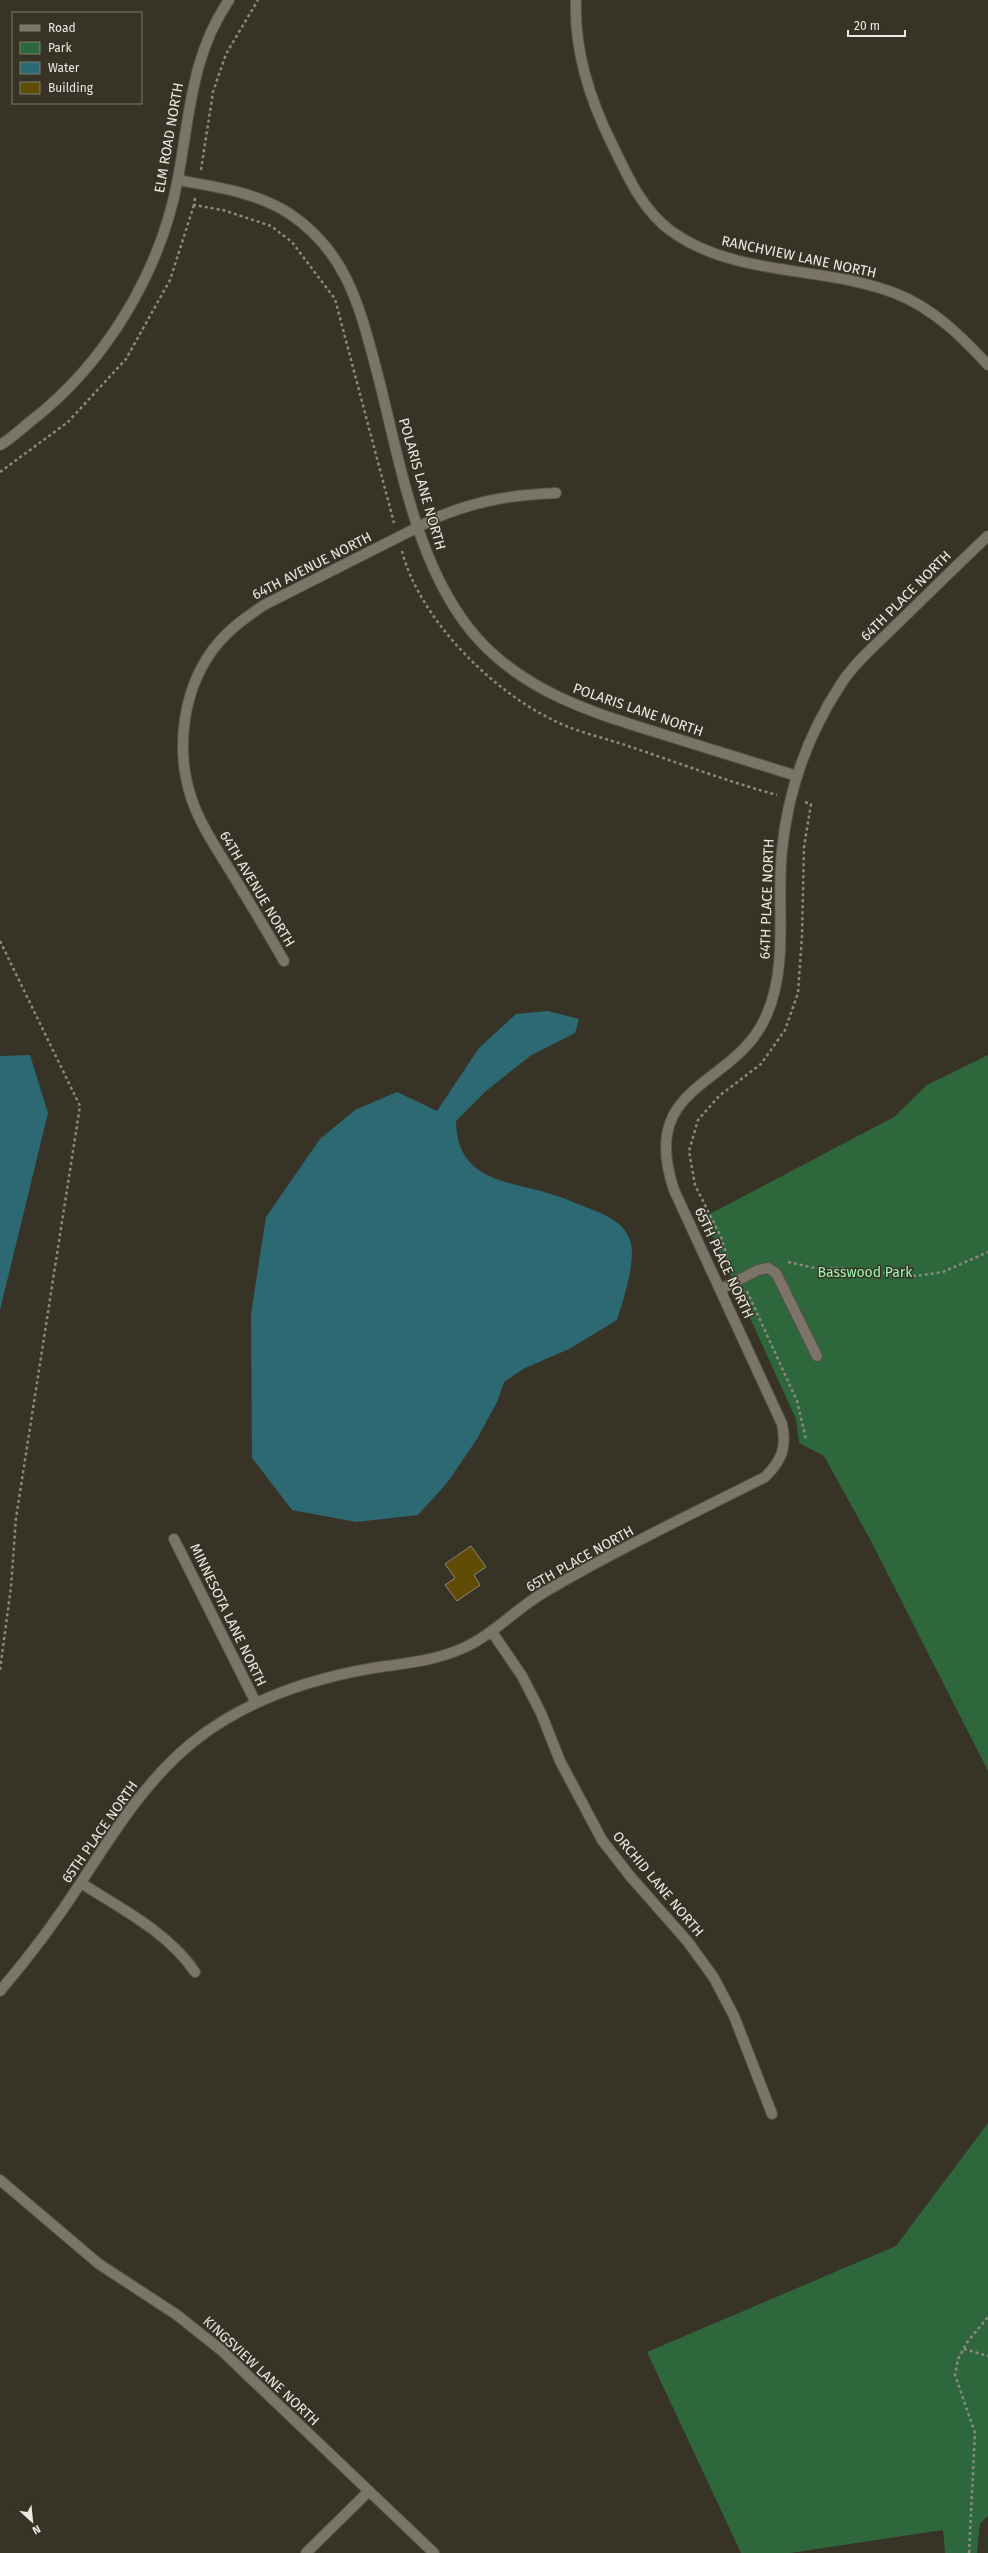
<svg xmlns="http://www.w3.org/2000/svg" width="988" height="2553" viewBox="0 0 988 2553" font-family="'Fira Sans',sans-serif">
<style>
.green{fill:#2f673c}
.water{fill:#2d6973}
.building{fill:#604c04;stroke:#8c8779}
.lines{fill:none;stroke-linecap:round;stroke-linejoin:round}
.minor-casing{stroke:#545146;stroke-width:12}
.path{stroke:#8c887e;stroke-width:2.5;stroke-dasharray:3 3;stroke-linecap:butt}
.minor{stroke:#7a7568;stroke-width:10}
.labels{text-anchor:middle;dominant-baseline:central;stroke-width:3;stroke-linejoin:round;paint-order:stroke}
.street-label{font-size:14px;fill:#ece9e1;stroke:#373327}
.park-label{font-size:14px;fill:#9cf9ad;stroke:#373327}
</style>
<rect width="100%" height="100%" fill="#373327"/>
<!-- green -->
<g class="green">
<polygon points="988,1055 988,1771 872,1543 824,1456 799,1443 796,1419 704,1217 894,1117 927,1085"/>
<polygon points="988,2123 988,2516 980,2523 977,2553 945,2553 943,2530 790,2553 741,2553 647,2352 896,2246"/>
</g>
<!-- water -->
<g class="water">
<path d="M548 1011 579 1019 575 1033 530 1056 486 1091 456 1121C457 1183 509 1180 554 1195 567 1199 580 1205 593 1210 608 1216 624 1223 630 1240 637 1259 623 1301 617 1320L569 1349 523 1369 504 1382 497 1402 477 1439 447 1483 418 1515 356 1522 292 1510 252 1458 251 1314 266 1217 320 1139 355 1110 397 1092 437 1111 479 1048 516 1014Z"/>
<polygon points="30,1055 48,1113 0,1310 0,1056"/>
</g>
<!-- building -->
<polygon class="building" points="471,1546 486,1567 474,1575 480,1585 457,1601 445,1585 455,1578 445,1564"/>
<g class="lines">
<defs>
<g id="minor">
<path d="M576 0C574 51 589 98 612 144 627 175 642 210 671 231 736 278 825 265 897 294 934 309 961 336 988 365"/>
<path d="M178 180C217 187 256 192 290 214 348 253 360 309 377 372 400 460 416 570 478 639 528 694 597 714 665 735 709 749 753 762 797 776"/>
<path d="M0 445C11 439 21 429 31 421 106 363 161 271 178 178 190 114 191 56 229 0"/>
<path d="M284 961C267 931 249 902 231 872 217 849 201 826 192 800 174 748 183 684 219 642 232 627 248 616 264 605L440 516C481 500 511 495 556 493"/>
<polyline points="721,1289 758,1270 768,1268 776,1273 817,1356"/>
<polyline points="174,1539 256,1703"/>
<polyline points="492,1632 522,1676 541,1713 560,1761 602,1840 630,1876 688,1942 714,1978 734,2016 772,2114"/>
<path d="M81 1883C121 1909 168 1932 195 1972"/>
<path d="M0 1991C29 1957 56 1921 80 1884 114 1832 145 1781 193 1742 244 1701 309 1679 373 1668 405 1663 430 1662 461 1649 494 1635 517 1607 548 1590 618 1549 692 1514 765 1477 782 1460 787 1448 782 1424L674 1190C637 1081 737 1088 767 1014 789 963 776 904 782 850 788 790 808 734 841 684 855 662 878 643 896 625 927 595 957 565 988 536"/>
<polyline points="0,2180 99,2264 177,2315 221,2350 434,2553"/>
<polyline points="306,2553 369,2491"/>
</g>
</defs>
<!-- minor casing -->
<use href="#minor" class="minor-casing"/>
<!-- path -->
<g class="path">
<polyline points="201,170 213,92 226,54 258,0"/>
<polyline points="195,198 194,205 223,210 271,226 292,242 335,299 394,523"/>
<polyline points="0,472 68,422 126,359 170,280 194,205"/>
<path d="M402 551C419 618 490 689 551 719 573 731 601 737 625 745 676 762 726 781 777 795"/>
<polyline points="0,941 80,1106 16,1518 11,1587 0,1670"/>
<polyline points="788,1262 815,1268 839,1268 916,1276 943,1272 988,1252"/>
<polyline points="731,1268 721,1237 695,1185 689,1151 698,1120 719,1096 761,1064 785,1030 798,993 802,936 804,847 811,804 805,802"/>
<polyline points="747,1291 797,1401 806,1439"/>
<polyline points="964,2349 988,2356"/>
<polyline points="969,2553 975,2433 955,2375 958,2359 968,2341 988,2317"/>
</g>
<!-- minor -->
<use href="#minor" class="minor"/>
</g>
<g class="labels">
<!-- street labels -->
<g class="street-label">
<text transform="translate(169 138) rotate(-80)">ELM ROAD NORTH</text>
<text transform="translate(799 257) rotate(12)">RANCHVIEW LANE NORTH</text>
<text transform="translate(422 484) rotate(74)">POLARIS LANE NORTH</text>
<text transform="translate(312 566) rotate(-27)">64TH AVENUE NORTH</text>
<text transform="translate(906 596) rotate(-45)">64TH PLACE NORTH</text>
<text transform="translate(638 710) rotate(19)">POLARIS LANE NORTH</text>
<text transform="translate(257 889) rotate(59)">64TH AVENUE NORTH</text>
<text transform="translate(767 899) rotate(-88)">64TH PLACE NORTH</text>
<text transform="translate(724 1263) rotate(65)">65TH PLACE NORTH</text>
<text transform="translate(580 1559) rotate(-29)">65TH PLACE NORTH</text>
<text transform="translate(228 1615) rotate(64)">MINNESOTA LANE NORTH</text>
<text transform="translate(100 1832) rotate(-55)">65TH PLACE NORTH</text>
<text transform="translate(658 1884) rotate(50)">ORCHID LANE NORTH</text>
<text transform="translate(261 2371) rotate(43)">KINGSVIEW LANE NORTH</text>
</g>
<!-- park labels -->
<g class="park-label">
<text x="865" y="1272">Basswood Park</text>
</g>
</g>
<!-- legend -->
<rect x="12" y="12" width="130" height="92" fill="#373327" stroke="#7f7c71"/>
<rect x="20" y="25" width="20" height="6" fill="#7a7568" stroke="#7f7c71"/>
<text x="48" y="32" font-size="12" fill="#ece9e1">Road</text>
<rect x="20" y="42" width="20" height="12" fill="#2f673c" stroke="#7f7c71"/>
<text x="48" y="52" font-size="12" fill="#ece9e1">Park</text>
<rect x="20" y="62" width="20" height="12" fill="#2d6973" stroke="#7f7c71"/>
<text x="48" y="72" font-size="12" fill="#ece9e1">Water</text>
<rect x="20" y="82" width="20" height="12" fill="#604c04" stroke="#7f7c71"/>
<text x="48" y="92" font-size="12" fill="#ece9e1">Building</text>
<!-- north arrow -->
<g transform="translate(32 2521) rotate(153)" stroke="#373327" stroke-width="3" paint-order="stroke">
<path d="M0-3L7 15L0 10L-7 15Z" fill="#ece9e1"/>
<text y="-6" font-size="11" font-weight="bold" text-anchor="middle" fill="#ece9e1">N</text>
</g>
<!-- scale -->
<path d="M848 30v6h57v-6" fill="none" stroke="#ece9e1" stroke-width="2"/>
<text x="854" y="30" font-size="12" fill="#ece9e1" stroke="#373327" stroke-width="3" paint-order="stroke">20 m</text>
</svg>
